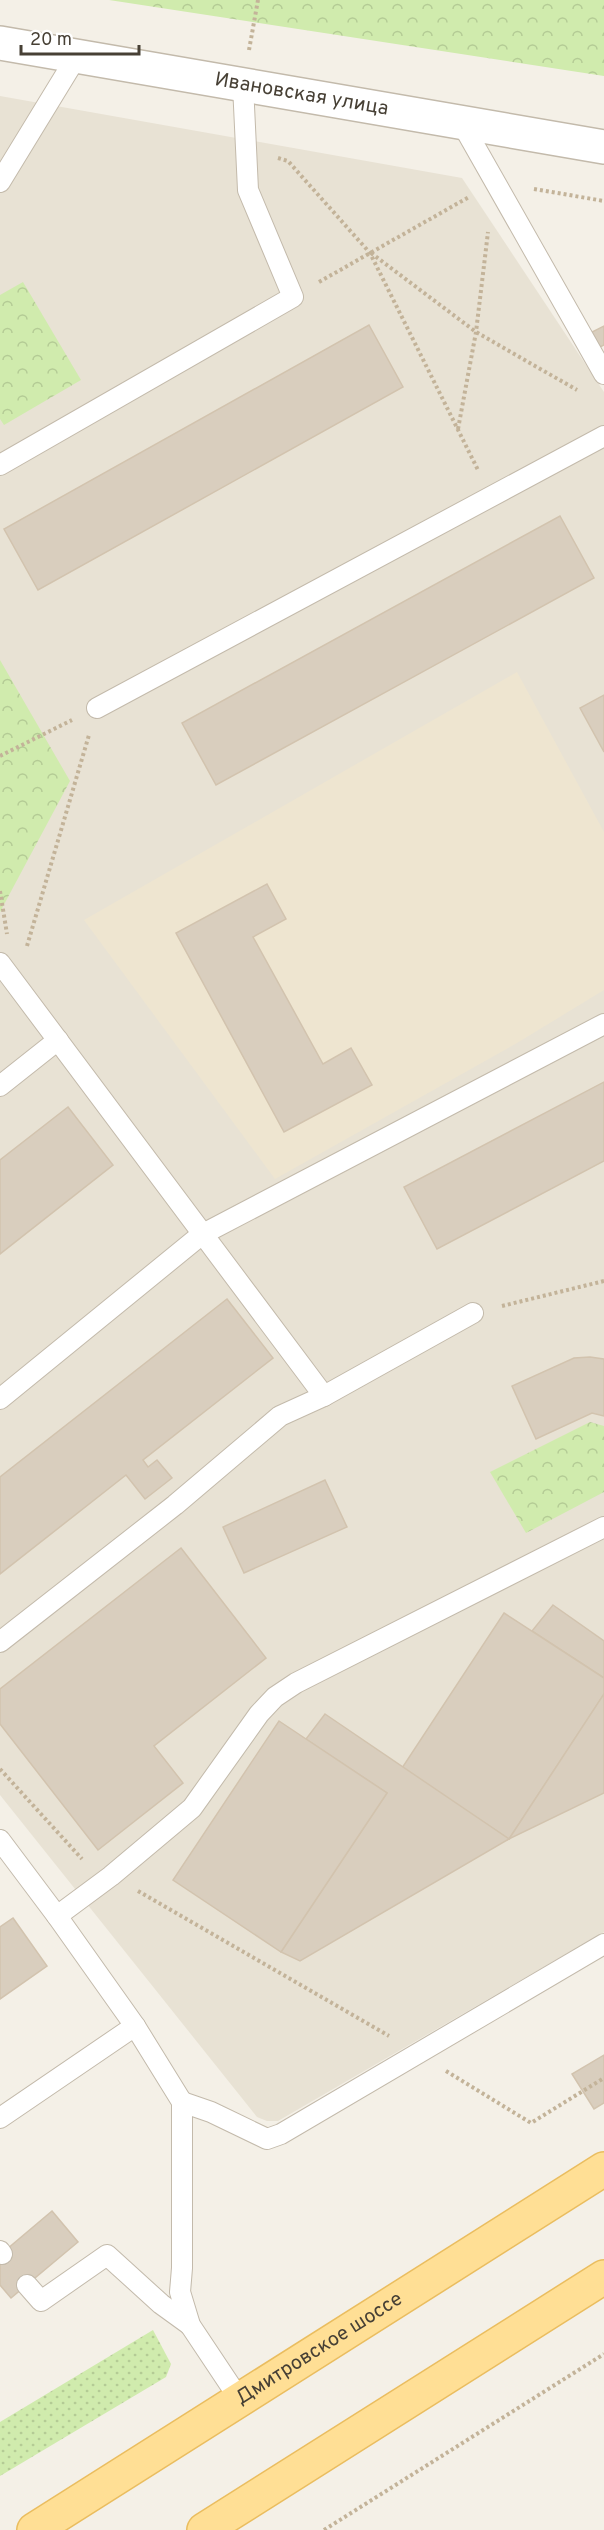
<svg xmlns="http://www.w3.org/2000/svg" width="604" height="2530" viewBox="0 0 604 2530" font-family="Overpass,sans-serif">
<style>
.residential{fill:#e8e2d4}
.education{fill:#eee5d0}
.grass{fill:url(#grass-dots)}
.park{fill:url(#park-crowns)}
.building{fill:#d9cebe;stroke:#d2c3ae;stroke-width:1.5}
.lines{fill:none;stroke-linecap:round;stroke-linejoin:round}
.service-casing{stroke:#c3baab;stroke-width:22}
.tertiary-casing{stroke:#c3baab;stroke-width:36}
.primary-casing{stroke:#eabd5f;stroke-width:36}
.path{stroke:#c3b399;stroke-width:4;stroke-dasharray:3 3;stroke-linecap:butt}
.service{stroke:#fff;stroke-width:20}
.tertiary{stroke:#fff;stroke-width:33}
.primary{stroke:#ffdf95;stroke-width:33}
.labels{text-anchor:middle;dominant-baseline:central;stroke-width:4.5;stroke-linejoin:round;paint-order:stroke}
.street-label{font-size:20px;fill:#474035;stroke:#fff}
</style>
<defs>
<pattern id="grass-dots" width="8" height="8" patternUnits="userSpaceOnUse" patternTransform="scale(1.5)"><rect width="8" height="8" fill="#d0ebad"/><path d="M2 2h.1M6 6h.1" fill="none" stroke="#b4cb95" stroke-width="1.8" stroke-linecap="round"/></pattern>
<pattern id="park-crowns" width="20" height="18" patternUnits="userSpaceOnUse" patternTransform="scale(1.5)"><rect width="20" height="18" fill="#d0ebad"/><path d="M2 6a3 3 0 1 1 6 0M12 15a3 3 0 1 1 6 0" fill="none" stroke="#b4cb95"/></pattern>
</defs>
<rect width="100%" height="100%" fill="#f4f0e7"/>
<!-- residential -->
<polygon class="residential" points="0,96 462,178 604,392 604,1932 278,2121 267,2121 257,2117 0,1795"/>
<!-- education -->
<polygon class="education" points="517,672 604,832 604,990 517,1043 275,1179 84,920"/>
<!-- grass -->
<polygon class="grass" points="153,2330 171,2364 166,2377 0,2476 0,2422"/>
<!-- park -->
<g class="park">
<polygon points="109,0 604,0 604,76"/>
<polygon points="23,282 81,380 4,425 0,419 0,295"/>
<polygon points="0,660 70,781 0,912"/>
<polygon points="590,1422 604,1426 604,1492 526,1533 490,1472"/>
</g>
<!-- building -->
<g class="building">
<polygon points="369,325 403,387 38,590 4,529"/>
<polygon points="604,326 604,345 600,347 592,332"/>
<polygon points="560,516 594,578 216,785 182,723"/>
<polygon points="604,695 604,752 580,708"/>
<polygon points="267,884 286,919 253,937 323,1064 351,1048 372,1085 284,1132 176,933"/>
<polygon points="604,1082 604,1161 437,1249 404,1187"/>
<polygon points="68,1107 113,1165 0,1254 0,1160"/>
<polygon points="227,1299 273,1358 143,1460 148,1467 157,1460 172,1478 145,1499 126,1475 0,1574 0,1477"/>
<polygon points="590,1357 604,1359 604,1416 592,1413 536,1439 512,1386 574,1358"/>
<polygon points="325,1480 347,1527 244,1573 223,1527"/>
<polygon points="181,1548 266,1658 154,1746 183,1783 98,1850 0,1724 0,1689"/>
<polygon points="553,1605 604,1641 604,1678 532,1631"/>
<polygon points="504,1613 604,1678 604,1694 509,1839 402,1768"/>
<polygon points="604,1694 604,1793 509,1839"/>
<polygon points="325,1714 509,1839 300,1961 281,1952 387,1793 306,1739"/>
<polygon points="279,1721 387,1793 281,1952 173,1880"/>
<polygon points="13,1918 47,1966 0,1999 0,1927"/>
<polygon points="604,2055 604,2103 594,2109 572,2074"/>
<polygon points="52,2211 78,2242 11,2298 0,2285 0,2255"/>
</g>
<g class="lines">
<defs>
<g id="service">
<polyline points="461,122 604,374"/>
<polyline points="0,182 77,56"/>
<polyline points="0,465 293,297 248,190 243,85"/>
<polyline points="97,708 604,436"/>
<polyline points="0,963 324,1396"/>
<polyline points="0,1086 58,1040"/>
<polyline points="0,1399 201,1235 604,1024"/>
<polyline points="0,1642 175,1505 280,1416 324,1396 473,1313"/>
<polyline points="0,1840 57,1916 135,2026 182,2102 182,2268 180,2292 190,2325 240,2400"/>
<polyline points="57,1916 111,1876 192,1808 259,1714 275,1697 296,1683 604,1527"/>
<polyline points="182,2102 211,2112 267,2139 281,2134 604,1944"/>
<polyline points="0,2118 135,2026"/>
<polyline points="0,2251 2,2254"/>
<polyline points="27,2285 41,2301 107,2255 161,2304 190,2325"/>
</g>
<g id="tertiary">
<path id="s1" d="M0 43 604 147"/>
</g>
<g id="primary">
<path id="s2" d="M34 2530 604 2169"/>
<polyline points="204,2530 604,2277"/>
</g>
</defs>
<!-- service casing -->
<use href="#service" class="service-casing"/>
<!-- tertiary casing -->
<use href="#tertiary" class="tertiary-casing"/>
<!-- primary casing -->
<use href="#primary" class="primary-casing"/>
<!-- path -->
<g class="path">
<polyline points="249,50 258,0"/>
<polyline points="278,158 288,161 370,253 478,470"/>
<polyline points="534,189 604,201"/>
<polyline points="371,253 476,332 577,390"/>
<polyline points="319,282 469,197"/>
<polyline points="458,429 476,332 488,232"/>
<polyline points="0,756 72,720"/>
<polyline points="0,891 7,934"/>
<polyline points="27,946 89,735"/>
<polyline points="502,1306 604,1281"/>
<polyline points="0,1769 82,1859"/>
<polyline points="138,1891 389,2036"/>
<polyline points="446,2071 531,2123 604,2078"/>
<polyline points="324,2530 604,2354"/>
</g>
<!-- service -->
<use href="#service" class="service"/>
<!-- tertiary -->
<use href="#tertiary" class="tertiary"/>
<!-- primary -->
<use href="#primary" class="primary"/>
</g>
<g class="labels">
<!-- street labels -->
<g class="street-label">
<text stroke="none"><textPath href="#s1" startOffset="306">Ивановская улица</textPath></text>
<text stroke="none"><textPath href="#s2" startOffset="338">Дмитровское шоссе</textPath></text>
</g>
</g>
<!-- scale -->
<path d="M21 45v9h118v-9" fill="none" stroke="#474035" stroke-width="3"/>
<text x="30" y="45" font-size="18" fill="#474035" stroke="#ffffff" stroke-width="4.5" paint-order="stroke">20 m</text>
</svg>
